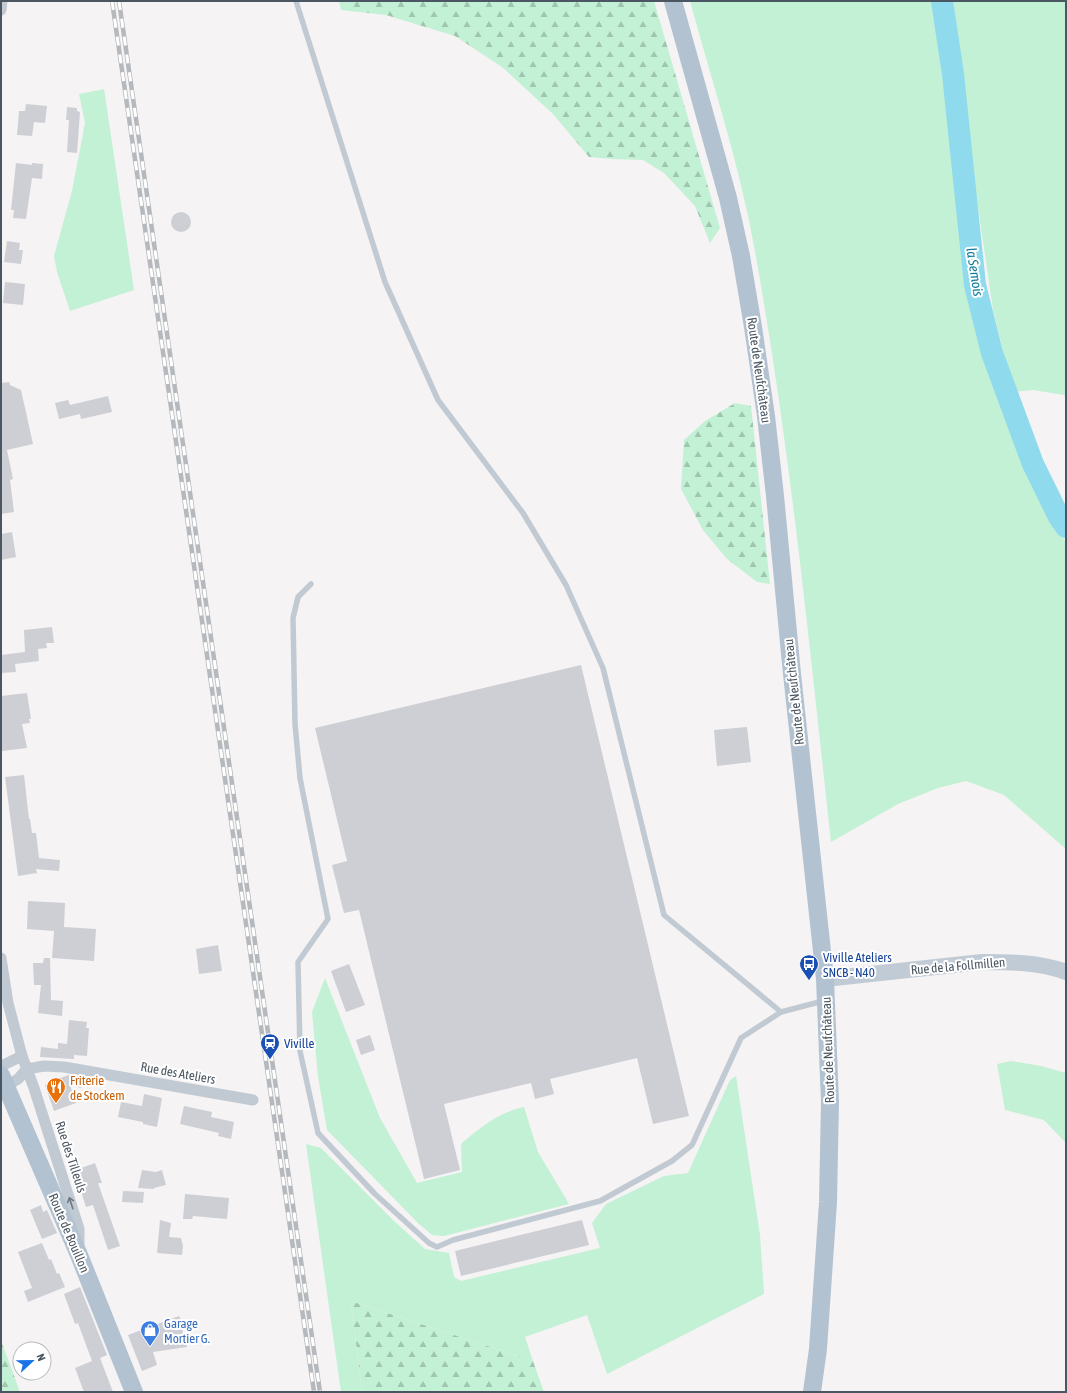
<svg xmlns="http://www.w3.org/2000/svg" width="1067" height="1393" viewBox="0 0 1067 1393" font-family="'Asap Condensed',sans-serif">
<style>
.grass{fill:#c3f1d5}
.forest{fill:url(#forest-firs)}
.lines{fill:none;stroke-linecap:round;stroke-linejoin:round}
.river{stroke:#90daee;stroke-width:22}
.building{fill:#cdcfd5}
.lane{stroke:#c1cad2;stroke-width:5.5}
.street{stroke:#c1cad2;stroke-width:11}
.secondary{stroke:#c1cbd6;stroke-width:16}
.primary{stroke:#b3c2d1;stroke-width:18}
.rail-casing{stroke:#b5b8bd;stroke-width:4.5}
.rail{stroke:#fff;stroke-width:3;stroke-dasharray:9;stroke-linecap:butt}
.oneway{stroke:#6e7983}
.labels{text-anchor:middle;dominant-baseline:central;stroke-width:4;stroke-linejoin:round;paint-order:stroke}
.street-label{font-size:13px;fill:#4a5661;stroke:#fff}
.transit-label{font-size:13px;fill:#164399;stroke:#fff;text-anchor:start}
.food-label{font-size:13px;fill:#c56008;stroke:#fff;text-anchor:start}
.shop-label{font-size:13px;fill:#366cbe;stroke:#fff;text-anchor:start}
.water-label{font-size:14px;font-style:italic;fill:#0c7c9b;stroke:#fff}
</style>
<defs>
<pattern id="forest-firs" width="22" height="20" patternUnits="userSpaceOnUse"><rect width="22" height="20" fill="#c3f1d5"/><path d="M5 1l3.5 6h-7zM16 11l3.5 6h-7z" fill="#a0c6b0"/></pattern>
</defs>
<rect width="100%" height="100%" fill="#f5f3f3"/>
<!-- grass -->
<g class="grass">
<path d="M690 1H936L946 85 967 286 982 356 1025 466 1052 523 1066 542V849L1004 795 966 781 938 788 898 804 831 842C809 643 790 443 754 246 739 163 712 82 690 1Z"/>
<polygon points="953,1 1066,1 1066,398 1064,395 1033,390 1014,392 1002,347 993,310 970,152 961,83"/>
<polygon points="104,89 134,290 70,311 57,272 54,256 72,191 85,123 79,94"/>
<path d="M325 978 380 1118 417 1183 462 1172 461 1144C480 1128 499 1112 524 1107L538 1152 569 1204 444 1236 432 1235 418 1223 327 1130 318 1077 312 1012Z"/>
<polygon points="1011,1061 1041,1066 1066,1073 1066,1143 1044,1120 1005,1110 997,1064"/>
<polygon points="736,1076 760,1235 764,1294 607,1374 587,1315 525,1337 533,1361 351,1301 362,1392 341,1392 306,1144 321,1148 393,1220 425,1249 449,1253 454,1277 461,1281 600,1248 592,1223 606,1204 664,1176 688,1173 730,1080"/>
</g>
<!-- forest -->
<g class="forest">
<polygon points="339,1 654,1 720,228 710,243 695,206 664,173 643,160 612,159 589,157 553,114 502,67 455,36 386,15 341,10"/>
<polygon points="735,403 751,406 770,584 757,582 727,559 703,530 681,489 684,440 705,421"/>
<polygon points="351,1301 533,1361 544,1392 362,1392"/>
<polygon points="1,1340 20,1392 1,1392"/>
</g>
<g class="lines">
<!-- river -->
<polyline class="river" points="942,1 953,74 975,285 992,353 1033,464 1059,517 1066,527"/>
</g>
<!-- building -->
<g class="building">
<polygon points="26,104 47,106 45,123 34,122 32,136 17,135 19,111 25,111"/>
<polygon points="67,107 77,108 77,111 80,112 77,153 67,152 69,120 66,120"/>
<polygon points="16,163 32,165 32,163 43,164 42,179 32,178 26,219 13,218 14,210 11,210"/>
<circle cx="181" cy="222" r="10"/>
<polygon points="7,241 20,243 19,250 23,250 21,264 4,262"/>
<polygon points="5,282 25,284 23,305 3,303"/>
<polygon points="9,382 10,385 21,390 33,444 7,450 13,479 10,480 14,512 1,514 1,383"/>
<polygon points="108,396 112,412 81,419 80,414 59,419 55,403 68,400 70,405"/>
<polygon points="12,532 16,557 1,560 1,534"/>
<polygon points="52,627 54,643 46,643 47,648 38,649 39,661 15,664 16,672 1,673 1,655 25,652 24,630"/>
<polygon points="581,665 689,1116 653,1124 637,1058 550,1079 554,1094 535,1099 531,1083 518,1086 444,1104 460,1170 424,1179 359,910 344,913 332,865 347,861 315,728"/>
<polygon points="27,693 31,719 29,719 30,723 22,724 27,748 2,751 1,742 1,696"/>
<polygon points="747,727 751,762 717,766 714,730"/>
<polygon points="24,775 29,819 30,819 32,833 36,833 39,858 60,860 59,871 36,869 37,873 18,876 5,777"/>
<polygon points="28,901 65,903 64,927 96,929 94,961 52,958 54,931 27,929"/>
<polygon points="218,945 222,971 199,974 196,949"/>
<polygon points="44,958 50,958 51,1000 63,1001 62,1016 38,1013 41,985 34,985 33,963 43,963"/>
<polygon points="349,964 365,1005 346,1012 331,971"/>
<polygon points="69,1020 87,1022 86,1028 89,1028 87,1056 74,1055 74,1059 40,1057 41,1047 58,1049 58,1043 67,1044"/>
<polygon points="370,1035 375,1050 361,1055 356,1040"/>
<polygon points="69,1075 84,1078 81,1088 70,1085 76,1103 54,1111 45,1085 53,1082 51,1081"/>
<polygon points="144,1094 162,1098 157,1127 143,1124 143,1122 118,1117 121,1102 142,1106"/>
<polygon points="184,1106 212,1112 211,1117 234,1122 231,1139 218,1136 219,1133 180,1124"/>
<polygon points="95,1163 102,1183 98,1183 120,1246 108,1250 93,1205 86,1207 78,1182 77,1183 73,1171"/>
<polygon points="142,1170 156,1172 162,1170 166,1185 154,1188 154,1189 138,1188"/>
<polygon points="123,1191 144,1192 143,1203 122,1202"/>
<polygon points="185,1194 229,1198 227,1219 193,1216 192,1219 183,1219"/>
<polygon points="41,1205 43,1212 47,1210 57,1233 42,1239 30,1210"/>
<polygon points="160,1220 171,1223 169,1237 181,1238 183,1246 182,1255 157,1253"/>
<polygon points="582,1220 589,1245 461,1276 455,1251"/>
<polygon points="42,1243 49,1260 51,1259 57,1274 59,1273 65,1287 28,1302 24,1291 32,1288 18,1252"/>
<polygon points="80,1287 107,1355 100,1358 113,1392 84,1392 75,1368 92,1361 78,1323 75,1324 64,1294"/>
<polygon points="179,1316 182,1322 183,1336 185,1335 187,1347 153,1352 157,1365 142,1371 128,1335"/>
</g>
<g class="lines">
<!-- lane -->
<g class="lane">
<polyline points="296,1 385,282 438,400 523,513 566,585 603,668 664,915 781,1012"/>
<polyline points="311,584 298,597 293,618 295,724 300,778 328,919 298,962 300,1051 318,1133 375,1194 429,1243 437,1247 453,1240 600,1201 672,1161 692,1145 741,1038 781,1012 823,1001"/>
</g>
<!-- street -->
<g class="street">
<polyline points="1,10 2,1"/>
<polyline points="1,958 8,1003 22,1056 34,1088 79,1229 79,1246"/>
<polyline points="1,1066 22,1056"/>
<polyline points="27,1069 44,1066 64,1067 253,1100"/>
<polyline points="6,1086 18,1079 27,1069"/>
</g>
<!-- secondary -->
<path class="secondary" d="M825 979 982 962C1010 962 1039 962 1066 972"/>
<!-- primary -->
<g class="primary">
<polyline points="673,1 728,198 741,256 753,327 766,416 775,496 792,674 825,979 830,1102 828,1202 818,1349 812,1392"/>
<polyline points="1,1075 79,1255 134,1392"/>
</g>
<defs>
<g id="rail">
<polyline points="112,1 314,1392"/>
<polyline points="119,1 320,1392"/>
</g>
</defs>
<!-- rail casing -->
<use href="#rail" class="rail-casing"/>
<!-- rail -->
<use href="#rail" class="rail"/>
</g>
<!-- one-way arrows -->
<defs><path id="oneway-shaft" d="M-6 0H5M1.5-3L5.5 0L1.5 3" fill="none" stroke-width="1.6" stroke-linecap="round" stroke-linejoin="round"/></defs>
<use class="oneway" href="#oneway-shaft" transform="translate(71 1203) rotate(-108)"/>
<!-- icons -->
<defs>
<symbol id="bus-pin" viewBox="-11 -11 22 30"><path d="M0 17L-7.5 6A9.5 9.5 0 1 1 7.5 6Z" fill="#1a4fb4" stroke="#fff"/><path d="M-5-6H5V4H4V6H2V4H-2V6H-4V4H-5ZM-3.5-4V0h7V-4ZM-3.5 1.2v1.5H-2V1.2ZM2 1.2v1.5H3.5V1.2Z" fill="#fff"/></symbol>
<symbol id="station-pin" viewBox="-11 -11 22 30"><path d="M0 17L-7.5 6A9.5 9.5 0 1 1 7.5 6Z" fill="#1a4fb4" stroke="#fff"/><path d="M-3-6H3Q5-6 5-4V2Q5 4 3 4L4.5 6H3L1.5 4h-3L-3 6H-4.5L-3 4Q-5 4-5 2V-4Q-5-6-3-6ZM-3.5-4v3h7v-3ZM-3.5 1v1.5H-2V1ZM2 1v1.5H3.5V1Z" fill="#fff"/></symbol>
<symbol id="restaurant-pin" viewBox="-11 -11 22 30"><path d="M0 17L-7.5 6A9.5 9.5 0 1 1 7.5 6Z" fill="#e8710a" stroke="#fff"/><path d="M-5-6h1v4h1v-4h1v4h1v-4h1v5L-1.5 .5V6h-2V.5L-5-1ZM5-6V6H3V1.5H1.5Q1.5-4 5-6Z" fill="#fff"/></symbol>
<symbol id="shop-pin" viewBox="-11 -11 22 30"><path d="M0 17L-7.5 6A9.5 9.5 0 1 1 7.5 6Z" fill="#3f7fe0" stroke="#fff"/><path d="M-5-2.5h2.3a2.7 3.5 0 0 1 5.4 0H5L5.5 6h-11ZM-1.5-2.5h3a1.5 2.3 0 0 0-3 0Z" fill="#fff"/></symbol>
</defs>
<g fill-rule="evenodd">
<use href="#bus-pin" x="798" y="953" width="22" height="30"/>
<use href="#station-pin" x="259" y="1032" width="22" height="30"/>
<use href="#restaurant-pin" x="45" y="1076" width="22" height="30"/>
<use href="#shop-pin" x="139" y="1319" width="22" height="30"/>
</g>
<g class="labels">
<!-- street labels -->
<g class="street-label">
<text transform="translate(759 370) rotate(82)">Route de Neufchâteau</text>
<text transform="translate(794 692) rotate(-96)">Route de Neufchâteau</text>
<text transform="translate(958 966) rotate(-5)">Rue de la Follmillen</text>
<text transform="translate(828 1050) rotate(-92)">Route de Neufchâteau</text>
<text transform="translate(178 1073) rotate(10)">Rue des Ateliers</text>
<text transform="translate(71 1157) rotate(72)">Rue des Tilleuls</text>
<text transform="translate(69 1233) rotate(67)">Route de Bouillon</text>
</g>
<!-- transit labels -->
<g class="transit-label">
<text x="823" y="957">Viville Ateliers<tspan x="823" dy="15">SNCB - N40</tspan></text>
<text x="284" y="1043">Viville</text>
</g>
<!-- food labels -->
<g class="food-label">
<text x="70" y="1080">Friterie<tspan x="70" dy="15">de Stockem</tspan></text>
</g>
<!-- shop labels -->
<g class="shop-label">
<text x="164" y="1323">Garage<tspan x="164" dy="15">Mortier G.</tspan></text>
</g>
<!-- water labels -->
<g class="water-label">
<text transform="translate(975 272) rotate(81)">la Semois</text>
</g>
</g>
<!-- border -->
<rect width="1067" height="1393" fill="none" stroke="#4a5661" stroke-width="4"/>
<!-- north arrow -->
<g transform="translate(32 1361) rotate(68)"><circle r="19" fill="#ffffff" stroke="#b7bbc0"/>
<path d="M0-3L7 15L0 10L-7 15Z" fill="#1a73e8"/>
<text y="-6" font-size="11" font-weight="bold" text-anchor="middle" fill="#4a5661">N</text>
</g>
</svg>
